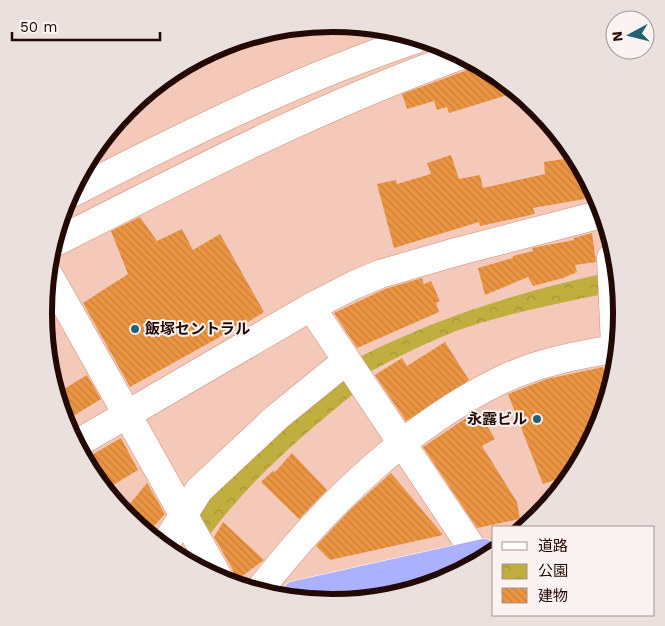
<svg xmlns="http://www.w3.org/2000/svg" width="665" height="626" viewBox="0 0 665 626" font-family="'Work Sans','Noto Sans JP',sans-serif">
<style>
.park{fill:url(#park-crowns)}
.building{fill:url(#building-back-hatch)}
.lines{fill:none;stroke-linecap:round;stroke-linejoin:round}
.minor-casing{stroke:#d18d74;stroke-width:29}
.highway-casing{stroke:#fff;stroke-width:29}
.minor{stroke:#fff;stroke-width:28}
.highway{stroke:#abb0ff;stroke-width:28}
.poi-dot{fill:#206276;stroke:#fbf3f1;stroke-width:2}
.labels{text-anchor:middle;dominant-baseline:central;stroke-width:4;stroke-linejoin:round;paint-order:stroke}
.poi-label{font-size:15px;font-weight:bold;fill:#220903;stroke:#fbf3f1;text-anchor:start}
.rim{fill:none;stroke:#220903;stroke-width:6}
</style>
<defs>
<pattern id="park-crowns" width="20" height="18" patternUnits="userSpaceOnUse" patternTransform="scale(1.25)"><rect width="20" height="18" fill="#c0af3f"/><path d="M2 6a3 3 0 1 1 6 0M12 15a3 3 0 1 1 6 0" fill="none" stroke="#a59536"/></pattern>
<pattern id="building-back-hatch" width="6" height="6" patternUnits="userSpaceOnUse" patternTransform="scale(1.25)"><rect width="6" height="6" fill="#eb9543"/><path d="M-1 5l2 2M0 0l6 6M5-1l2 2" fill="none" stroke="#c97f39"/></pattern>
</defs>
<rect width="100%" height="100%" fill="#f5c9b9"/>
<!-- park -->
<g class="park">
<path d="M601 274 604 294C555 304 504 314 456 331 425 343 396 358 367 373L356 359C434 319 515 293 601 274Z"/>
<path d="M342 371 356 392C301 436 249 481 207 538L191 512Z"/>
</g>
<!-- building -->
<g class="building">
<polygon points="472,65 514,93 449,113 447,107 437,110 434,101 407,109 402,94 465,71"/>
<polygon points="451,155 459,179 480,175 483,188 545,174 544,162 570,158 596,197 533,208 535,214 480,226 479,222 394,248 377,184 396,180 397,184 431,174 427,163"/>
<polygon points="140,217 157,241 182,229 193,250 220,234 264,312 248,322 246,319 218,338 130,387 83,303 128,274 111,231"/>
<polygon points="592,233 596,262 575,265 577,272 563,278 533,286 528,277 485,295 478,268 513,258 513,256 533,251 532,248 574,240 574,238"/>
<polygon points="422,278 424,284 431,281 440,301 436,303 439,312 357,348 334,313 385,289"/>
<polygon points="445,342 469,380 406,421 375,375 402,358 407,366"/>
<polygon points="603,367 607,386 600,424 564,477 543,484 508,394 547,379"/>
<polygon points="87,375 101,399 65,421 59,392"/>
<polygon points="478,410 495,439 482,446 517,502 520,519 477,528 423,447"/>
<polygon points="121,438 138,470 108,488 88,457"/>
<polygon points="292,453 327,490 299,519 261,482 273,471 275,472"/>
<polygon points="391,473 443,535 330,560 316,546 351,509"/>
<polygon points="147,483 165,514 154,526 128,506"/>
<polygon points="223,522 264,560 234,582 233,570 214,537"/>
</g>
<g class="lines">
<defs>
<g id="minor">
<path d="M72 193C183 136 295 80 414 40"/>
<path d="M58 241C189 174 320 106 459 56"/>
<polyline points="611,258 615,345"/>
<polyline points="50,277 219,578"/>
<polyline points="311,307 478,557"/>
<polyline points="78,443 311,307 354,285 380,274 456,252 602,214"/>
<polyline points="166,543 199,490 277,417 346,361"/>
<path d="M261 588C325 506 407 426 501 380 537 363 576 355 615 349"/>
</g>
<polyline id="highway" points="296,595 484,553"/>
</defs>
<!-- minor casing -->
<use href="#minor" class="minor-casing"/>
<!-- highway casing -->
<use href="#highway" class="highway-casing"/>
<!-- minor -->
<use href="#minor" class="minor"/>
<!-- highway -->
<use href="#highway" class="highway"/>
</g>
<!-- markers -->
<g class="poi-dot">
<circle cx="135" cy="329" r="5"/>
<circle cx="537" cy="419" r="5"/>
</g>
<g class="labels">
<!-- poi labels -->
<g class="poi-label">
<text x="145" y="329">飯塚セントラル</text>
<text x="527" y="419" text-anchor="end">永露ビル</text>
</g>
</g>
<!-- crop -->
<path d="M0 0H665V626H0ZM332 32H333A280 280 0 0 1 613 312V314A280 280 0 0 1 333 594H332A280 280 0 0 1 52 314V312A280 280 0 0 1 332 32Z" fill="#eae0de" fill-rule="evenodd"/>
<path class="rim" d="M332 32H333A280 280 0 0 1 613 312V314A280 280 0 0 1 333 594H332A280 280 0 0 1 52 314V312A280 280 0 0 1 332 32Z"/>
<!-- legend -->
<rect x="492" y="526" width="162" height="90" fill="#fbf3f1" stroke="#a49592"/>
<rect x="502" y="542" width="25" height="8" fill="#ffffff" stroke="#a49592"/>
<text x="538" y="551" font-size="15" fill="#220903">道路</text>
<rect x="502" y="564" width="25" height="15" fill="url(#park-crowns)" stroke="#a49592"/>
<text x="538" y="576" font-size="15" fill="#220903">公園</text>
<rect x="502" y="588" width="25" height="15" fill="url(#building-back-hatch)" stroke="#a49592"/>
<text x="538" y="601" font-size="15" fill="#220903">建物</text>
<!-- north arrow -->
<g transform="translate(630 35) rotate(263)"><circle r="24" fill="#fbf3f1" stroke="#a49592"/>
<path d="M0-4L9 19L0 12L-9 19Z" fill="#206276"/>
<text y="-8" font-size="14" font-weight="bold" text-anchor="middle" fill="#220903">N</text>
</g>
<!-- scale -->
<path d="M12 32v8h148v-8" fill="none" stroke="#220903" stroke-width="2.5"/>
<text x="20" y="32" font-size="15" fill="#220903" stroke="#fbf3f1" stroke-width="4" paint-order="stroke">50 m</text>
</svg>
